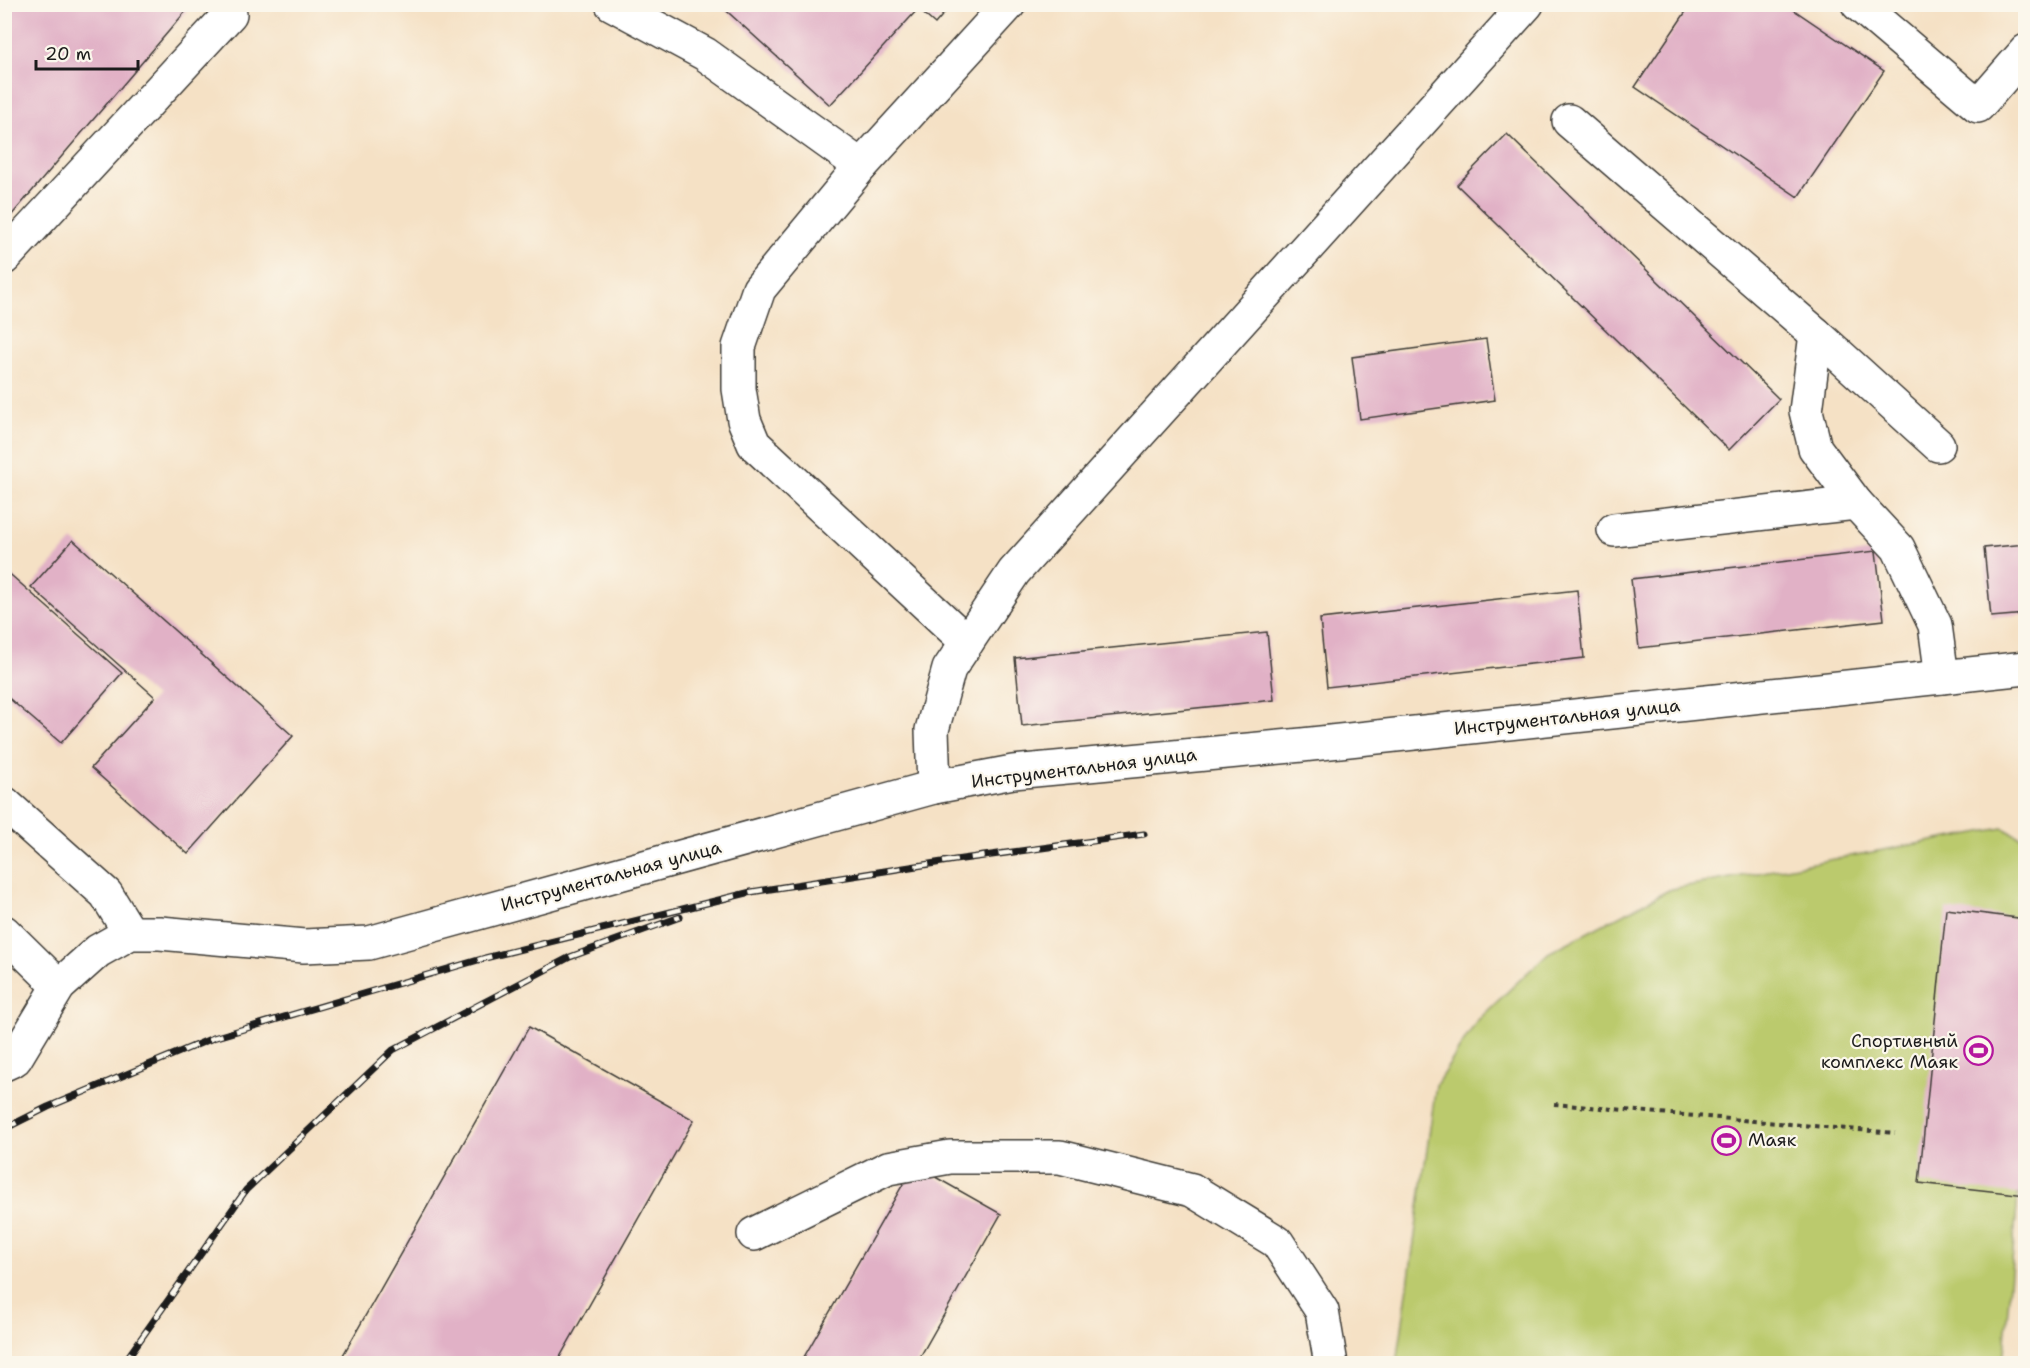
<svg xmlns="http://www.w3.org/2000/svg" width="2030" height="1368" viewBox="0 0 2030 1368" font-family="'Shantell Sans',sans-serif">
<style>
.green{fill:#bbca6d;stroke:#6c7344;stroke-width:1.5}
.building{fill:#e1b1c6}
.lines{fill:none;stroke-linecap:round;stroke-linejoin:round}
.minor-casing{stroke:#3d3a35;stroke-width:36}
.path{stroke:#3d3a35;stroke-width:4;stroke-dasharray:4.5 4.5;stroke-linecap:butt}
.minor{stroke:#fff;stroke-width:33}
.rail-casing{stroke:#1c1c1c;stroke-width:7}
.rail{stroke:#fbf7ec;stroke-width:4.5;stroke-dasharray:14;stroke-linecap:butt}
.labels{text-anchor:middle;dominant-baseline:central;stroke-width:4.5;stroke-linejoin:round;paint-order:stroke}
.street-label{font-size:18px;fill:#1c1c1c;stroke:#fbf7ec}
.poi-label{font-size:18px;fill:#1c1c1c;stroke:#fbf7ec;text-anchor:end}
</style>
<rect width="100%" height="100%" fill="#fbf7ec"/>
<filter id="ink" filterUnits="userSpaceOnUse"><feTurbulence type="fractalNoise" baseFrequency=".0167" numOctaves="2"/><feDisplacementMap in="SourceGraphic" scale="12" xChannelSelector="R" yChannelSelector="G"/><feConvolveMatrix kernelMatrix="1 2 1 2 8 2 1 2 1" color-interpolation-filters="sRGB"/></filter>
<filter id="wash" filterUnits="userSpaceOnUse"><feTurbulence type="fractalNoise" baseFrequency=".008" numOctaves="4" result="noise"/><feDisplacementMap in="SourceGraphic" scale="24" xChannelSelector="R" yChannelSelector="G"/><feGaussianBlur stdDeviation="1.35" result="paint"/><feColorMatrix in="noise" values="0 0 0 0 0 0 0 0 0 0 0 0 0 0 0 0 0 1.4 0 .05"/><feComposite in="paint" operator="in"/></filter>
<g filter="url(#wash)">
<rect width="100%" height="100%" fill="#f5e1c5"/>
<!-- green -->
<polygon class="green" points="2003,828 2025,840 2026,1195 2018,1195 2003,1363 1397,1364 1436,1085 1477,1021 1548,953 1671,889"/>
<g id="blocks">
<!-- building -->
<g class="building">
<polygon points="4,4 192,4 4,224"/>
<polygon points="719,4 952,4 935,24 918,9 830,105"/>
<polygon points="1691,4 1785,4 1884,71 1798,197 1635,87"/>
<polygon points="1507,134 1779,399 1729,450 1457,185"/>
<polygon points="1486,339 1495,400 1360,419 1352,357"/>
<polygon points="73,540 293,736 188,854 91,768 155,697 31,587"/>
<polygon points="2026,544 2026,614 1991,617 1984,548"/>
<polygon points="1876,551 1884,620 1639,648 1631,579"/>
<polygon points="4,569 122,673 61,743 4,694"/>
<polygon points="1577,590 1584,658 1327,687 1320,619"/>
<polygon points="1267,632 1274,700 1022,726 1015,658"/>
<polygon points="1946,909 2026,919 2026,1195 1919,1183"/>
<polygon points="529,1027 694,1120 556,1364 338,1364"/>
<polygon points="914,1165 1001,1214 916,1364 800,1364"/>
</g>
</g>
</g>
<g filter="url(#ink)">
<use href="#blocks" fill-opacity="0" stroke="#3d3a35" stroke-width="1.5"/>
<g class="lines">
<defs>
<g id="minor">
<polyline points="612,4 705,54 861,166 1009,4"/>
<polyline points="1858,4 1978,106 2026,51"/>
<polyline points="1569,121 1816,334 1938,445"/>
<polyline points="861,166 759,289 739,347 739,389 744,420 754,444 967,642"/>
<polyline points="4,258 230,14"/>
<polyline points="1816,334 1806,411 1815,448 1856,503"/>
<polyline points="1614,530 1856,503 1898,548 1935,625 1942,677"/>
<polyline points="934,787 932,730 949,669 1014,572 1527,4"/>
<polyline points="4,803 106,894 130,933"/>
<polyline points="4,932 59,986"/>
<polyline points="4,1064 15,1059 59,986 98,951 130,933 160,933 304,946 369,943 934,787 1013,772 1302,745 2026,668"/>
<polyline points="754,1234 888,1168 950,1157 1060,1157 1192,1190 1277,1242 1322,1311 1331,1364"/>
</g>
</defs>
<!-- minor casing -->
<use href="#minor" class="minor-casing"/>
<!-- path -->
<polyline class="path" points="1554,1104 1895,1133"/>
<!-- minor -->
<use href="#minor" class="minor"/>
<defs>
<g id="rail">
<polyline points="4,1129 48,1107 213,1038 485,958 751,892 955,860 1144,834"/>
<polyline points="123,1364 246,1190 393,1050 570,957 680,917"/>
</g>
</defs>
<!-- rail casing -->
<use href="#rail" class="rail-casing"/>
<!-- rail -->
<use href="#rail" class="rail"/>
</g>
</g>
<!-- icons -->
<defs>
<symbol id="stadium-ring" viewBox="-11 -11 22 22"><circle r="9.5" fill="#fbf7ec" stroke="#b5179e" stroke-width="1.5"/><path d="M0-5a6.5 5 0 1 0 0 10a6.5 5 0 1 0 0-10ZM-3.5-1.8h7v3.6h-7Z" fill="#b5179e"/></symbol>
</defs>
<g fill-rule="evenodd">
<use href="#stadium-ring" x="1962" y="1034" width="33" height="33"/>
<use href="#stadium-ring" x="1710" y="1124" width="33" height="33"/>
</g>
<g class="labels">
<!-- street labels -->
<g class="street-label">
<text transform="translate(1567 717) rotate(-6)">Инструментальная улица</text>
<text transform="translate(1084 768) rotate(-7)">Инструментальная улица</text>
<text transform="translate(611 876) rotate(-15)">Инструментальная улица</text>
</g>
<!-- poi labels -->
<g class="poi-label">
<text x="1958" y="1041">Спортивный<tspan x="1958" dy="21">комплекс Маяк</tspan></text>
<text x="1748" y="1140" text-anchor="start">Маяк</text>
</g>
</g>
<!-- margin -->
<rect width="2030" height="1368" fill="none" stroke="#fbf7ec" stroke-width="24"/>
<!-- scale -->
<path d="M36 60v9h102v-9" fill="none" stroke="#1c1c1c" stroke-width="3"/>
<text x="45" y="60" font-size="18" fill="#1c1c1c" stroke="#fbf7ec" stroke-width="4.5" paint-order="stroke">20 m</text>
</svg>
